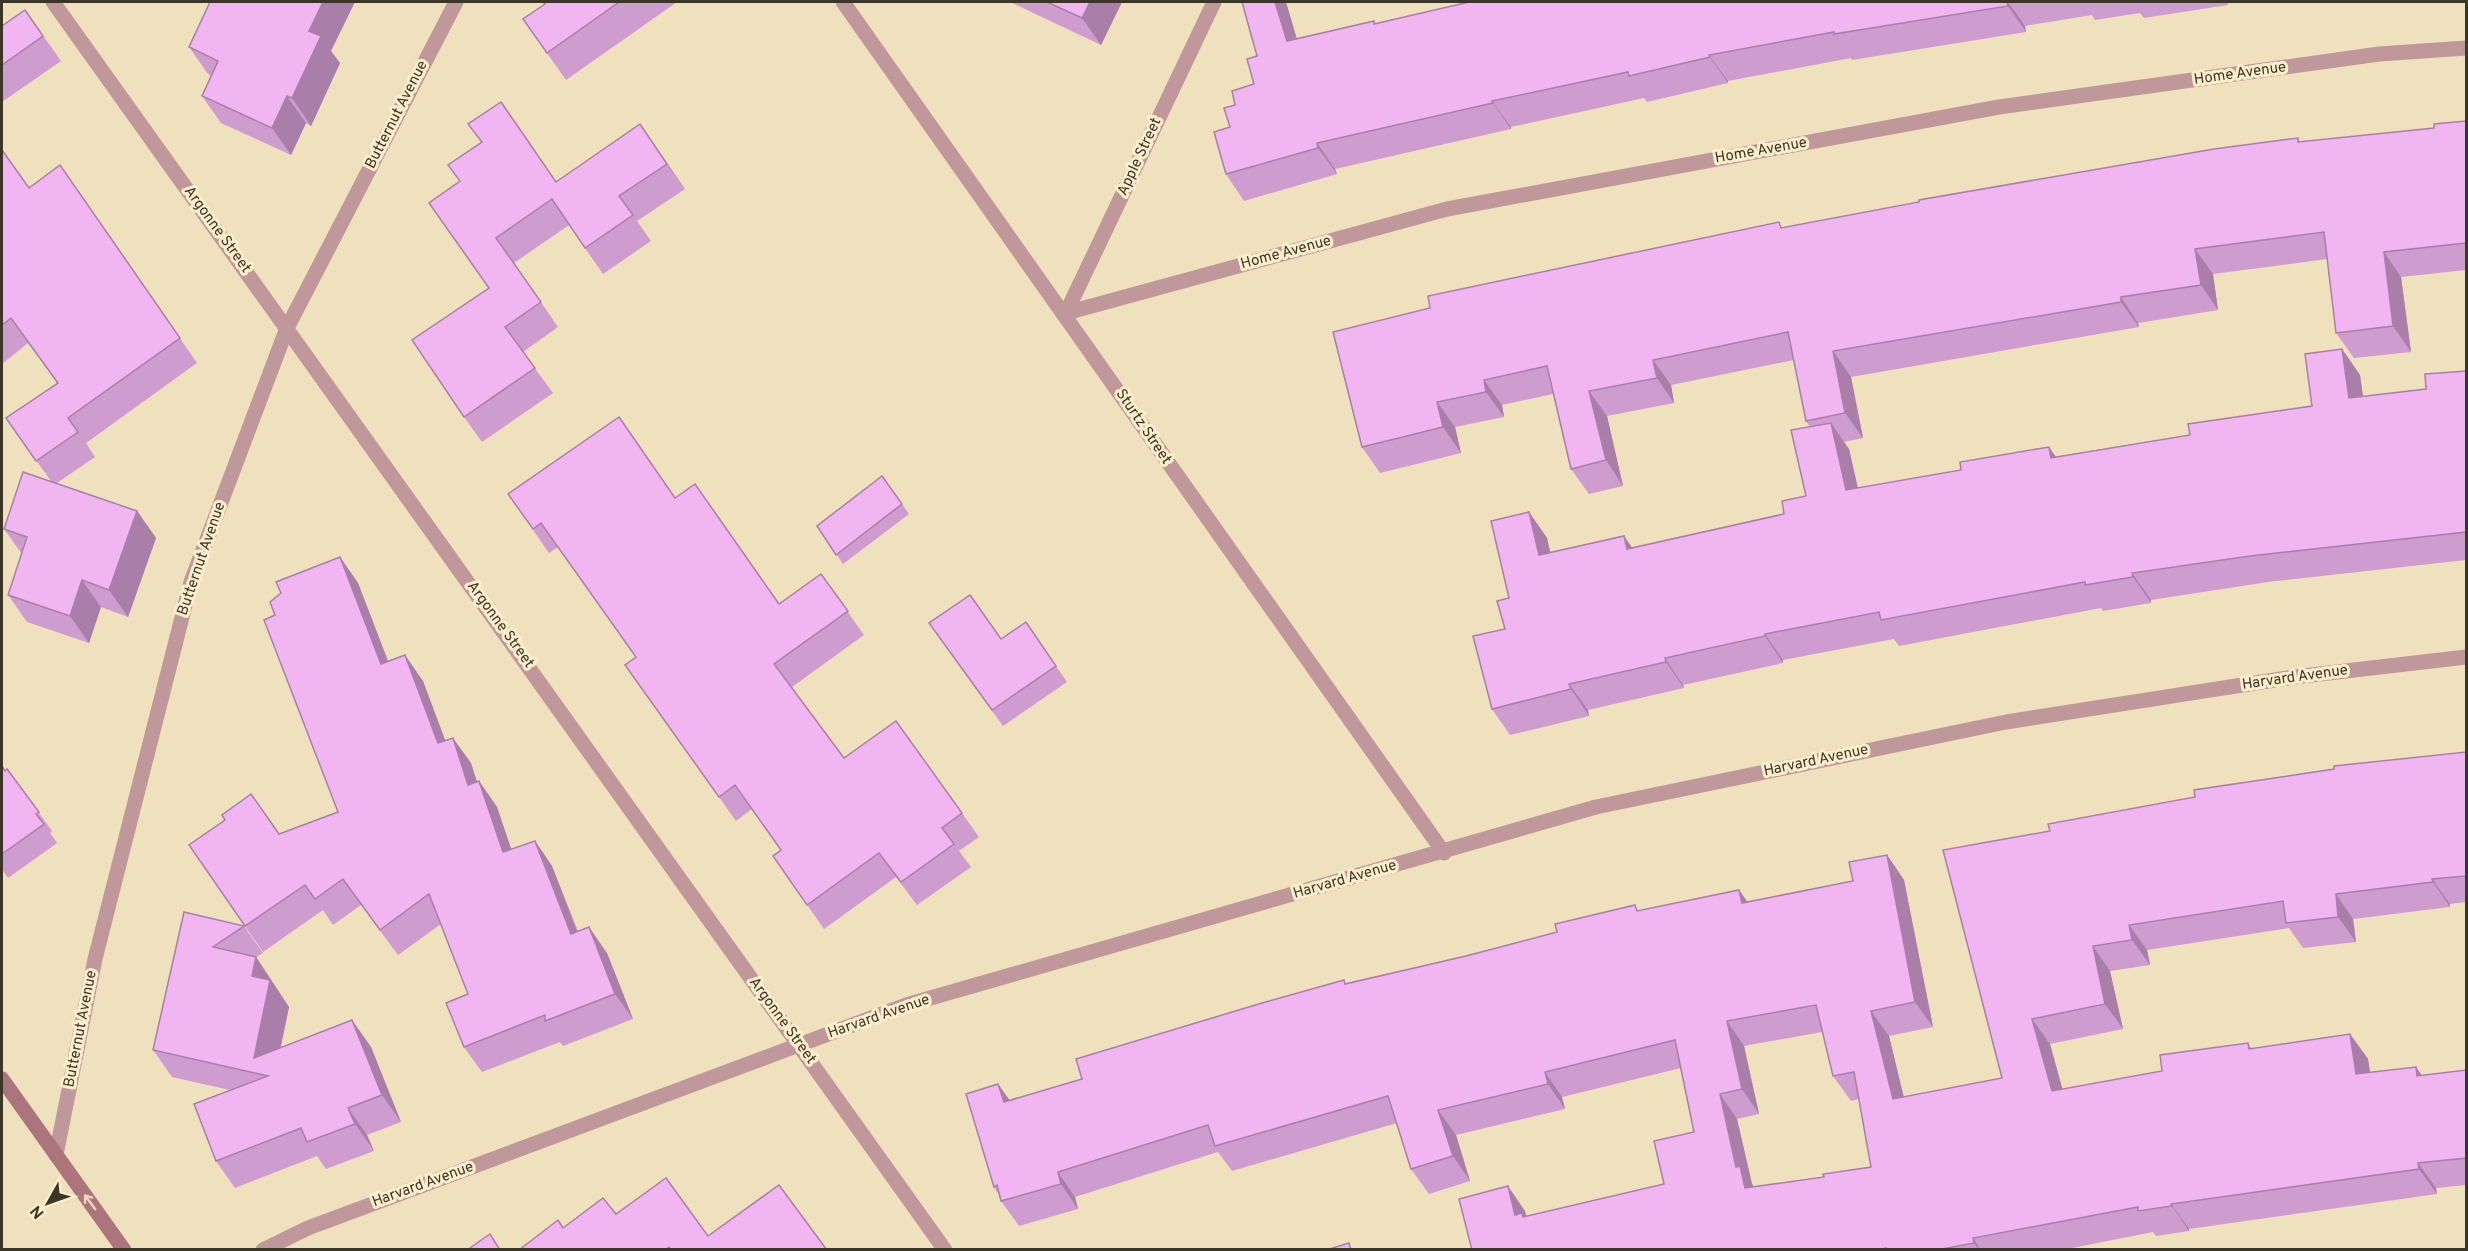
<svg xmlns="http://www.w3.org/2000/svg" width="2468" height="1251" viewBox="0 0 2468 1251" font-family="Overpass,sans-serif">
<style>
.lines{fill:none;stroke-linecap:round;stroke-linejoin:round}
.minor{stroke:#c0989c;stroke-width:15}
.secondary{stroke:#ac747b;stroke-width:15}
.wall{fill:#cf9cd0;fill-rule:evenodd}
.shaded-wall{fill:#a97fa9}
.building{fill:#f1b5f2;stroke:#a97fa9;stroke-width:1.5;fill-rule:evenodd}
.oneway{stroke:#edd6bb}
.labels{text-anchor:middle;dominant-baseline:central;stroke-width:6;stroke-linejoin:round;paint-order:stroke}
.street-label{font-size:15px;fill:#3c3628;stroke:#fdeecb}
</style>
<rect width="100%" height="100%" fill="#efe1be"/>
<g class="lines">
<!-- minor -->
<g class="minor">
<polyline points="53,2 945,1250"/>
<path d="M843 2C1045 284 1243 569 1444 853"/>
<polyline points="1066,313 1447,209 1999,107 2379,54 2466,48"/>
<polyline points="1066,313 1214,2"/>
<polyline points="56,1155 95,959 191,582 287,328 456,2"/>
<polyline points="263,1250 308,1228 906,1005 1596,807 2006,722 2294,677 2466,657"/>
</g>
<!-- secondary -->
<polyline class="secondary" points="2,1079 124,1250"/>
</g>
<!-- wall -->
<g class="wall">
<polygon points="543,2 677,2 566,80 523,19 545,4"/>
<polygon points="1010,2 1122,2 1101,45"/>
<polygon points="1242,2 1286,2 1297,39 1374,21 1376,24 1469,2 2233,2 2228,2 2228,5 2144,18 2140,13 2095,20 2092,15 2025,26 2026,32 1852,60 1851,58 1728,81 1728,83 1647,102 1644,98 1511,127 1511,129 1335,169 1337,174 1244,201 1226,174 1230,127 1235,105 1254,84 1257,56"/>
<polygon points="25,10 61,61 2,102 2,26"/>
<polygon points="189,47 331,51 340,63 311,126 306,123 291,155 221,123 202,96 211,76 208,74"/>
<polygon points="2466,121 2466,270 2401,277 2411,352 2354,358 2336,333 2327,259 2213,274 2218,310 2138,323 2139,327 1851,377 1863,438 1844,442 1849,449 1858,488 2190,435 2312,406 2342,349 2360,375 2363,397 2426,389 2466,371 2466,560 2268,582 2151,600 2151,603 2103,611 2101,608 1899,646 1894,639 1783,660 1783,663 1683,685 1684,688 1588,710 1589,716 1510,735 1492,709 1509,598 1529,512 1547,538 1550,553 1632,548 1784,514 1806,496 1810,427 1806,421 1794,360 1671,385 1674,403 1607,416 1623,486 1589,494 1571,469 1553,394 1502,405 1504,417 1455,427 1461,453 1380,473 1362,447 1333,332 1783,228 2298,138 2300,142 2434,128"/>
<polygon points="468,124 556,182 640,124 685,189 637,221 651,241 603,274 569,225 514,263 558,327 523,352 553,393 482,442 464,417 489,288 460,182 481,142"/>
<polygon points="2,150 29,188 60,165 197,363 86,443 95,457 57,483 137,511 156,538 128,617 101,607 89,643 27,622 8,595 22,554 4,529 51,481 6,418 57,383 28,343 2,364"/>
<polygon points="882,476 909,514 843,564 817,526"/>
<polygon points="508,494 675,498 779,604 821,574 864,635 792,687 844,758 896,721 979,837 959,851 971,867 917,905 896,877 824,929 773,856 781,850 752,809 736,821 625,665 636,657 558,547 549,553"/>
<polygon points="340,557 358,583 388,661 423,681 445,741 471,763 477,782 479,781 497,807 511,849 535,841 552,866 578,931 607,953 633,1019 563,1046 560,1042 482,1072 464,1047 468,994 441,924 398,955 361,905 333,925 323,910 263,952 189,845 225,820 279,834 338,812 275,615"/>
<polygon points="1026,622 1067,682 1003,726 940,639 1001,639"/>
<path d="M2466 752V902L2450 904V907L2353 919 2356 942 2303 948 2289 928 2147 950 2150 965 2110 971 2123 1029 2050 1044 2062 1089 2162 1071 2248 1043 2252 1049 2350 1034 2368 1059 2370 1072 2416 1067 2422 1076 2466 1070V1185L2436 1188 2437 1194 2189 1229V1231L2156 1236 2153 1232 2062 1250H1472L1525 1211 1526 1216 1664 1184 1694 1132 1681 1068 1562 1097 1565 1109 1456 1135 1470 1181 1429 1194 1411 1169 1397 1123 1232 1171 1218 1152 1075 1197 1078 1209 1019 1226 1001 1201 999 1195 994 1187 1010 1100 1082 1079 1346 983 1466 956 1639 911 1739 890 1747 902 1853 881 1887 855 1904 880 1933 1027 1889 1036 1904 1097 2002 1078 2050 831ZM1822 1032 1833 1076 1851 1101 1859 1099 1871 1167 1824 1177 1754 1187 1752 1184 1737 1119 1759 1114 1744 1046Z"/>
<polygon points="2,766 5,771 7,769 52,831 50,833 57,843 8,878 2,869"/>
<polygon points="184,912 244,926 263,953 256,957 289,1007 281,1047 352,1020 371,1047 401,1122 367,1135 374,1151 326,1169 317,1156 235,1188 216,1161 230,1090 172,1077 153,1050"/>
</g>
<!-- shaded-wall -->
<g class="shaded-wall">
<polygon points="323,2 355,2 331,51 340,63 311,126 292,98 309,31"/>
<polygon points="1090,2 1122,2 1101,45 1082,18"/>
<polygon points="1275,2 1286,2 1305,67 1287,41"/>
<polygon points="2007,2 2008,2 2025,26 2026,32 2008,6"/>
<polygon points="1709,55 1728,81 1728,83 1710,57"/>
<polygon points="287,96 306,123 291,155 272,128"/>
<polygon points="1492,101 1511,127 1511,129 1493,103"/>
<polygon points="640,124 685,189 667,164"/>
<polygon points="1317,143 1335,169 1337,174 1318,148"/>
<polygon points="2195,249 2213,274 2218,310 2201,285"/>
<polygon points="2384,252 2401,277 2411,352 2393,326"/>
<polygon points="2121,297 2138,323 2139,327 2121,302"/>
<polygon points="2342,349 2360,375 2367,425 2349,398"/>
<polygon points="1833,351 1851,377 1863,438 1845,413"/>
<polygon points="1653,360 1671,385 1674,403 1657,378"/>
<polygon points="1484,380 1502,405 1504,417 1486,392"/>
<polygon points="1589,391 1607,416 1623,486 1606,460"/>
<polygon points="1437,402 1455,427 1461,453 1443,427"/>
<polygon points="1831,423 1849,449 1864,516 1846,490"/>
<polygon points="2049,447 2067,473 2051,458"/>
<polygon points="137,511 156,538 128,617 109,590"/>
<polygon points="1529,512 1547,538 1557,582 1539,555"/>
<polygon points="1624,536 1642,562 1627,549"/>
<polygon points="340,557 358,583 399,690 381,664"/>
<polygon points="2132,573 2151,600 2151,603 2133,577"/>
<polygon points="82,580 101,607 89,643 70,616"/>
<polygon points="1765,634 1783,660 1783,663 1765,636"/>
<polygon points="405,655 423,681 456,769 438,743"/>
<polygon points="1665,658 1683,685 1684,688 1666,662"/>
<polygon points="1569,684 1588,710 1589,716 1571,689"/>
<polygon points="453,738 471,763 486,811 468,785"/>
<polygon points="479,781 497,807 521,878 503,852"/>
<polygon points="535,841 552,866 588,960 571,934"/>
<polygon points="1887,855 1904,880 1933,1027 1915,1002"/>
<polygon points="2432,879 2450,904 2450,907 2433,882"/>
<polygon points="1739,890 1757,915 1742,903"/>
<polygon points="2336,894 2353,919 2356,942 2338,917"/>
<polygon points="2129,925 2147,950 2150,965 2132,940"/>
<polygon points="589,927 607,953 633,1019 615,994"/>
<polygon points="2093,946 2110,971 2123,1029 2105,1004"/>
<polygon points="256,957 289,1007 273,1083 254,1058 252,976"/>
<polygon points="1871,1011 1889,1036 1910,1124 1893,1099"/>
<polygon points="2032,1019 2050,1044 2070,1116 2052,1091"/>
<polygon points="352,1020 371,1047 401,1122 382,1095"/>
<polygon points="1727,1021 1744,1046 1759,1114 1742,1089"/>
<polygon points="2350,1034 2368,1059 2374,1099 2356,1074"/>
<polygon points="2416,1067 2433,1092 2417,1076"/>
<polygon points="1545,1072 1562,1097 1565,1109 1548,1084"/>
<polygon points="998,1084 1016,1109 1004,1102"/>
<polygon points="1720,1094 1737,1119 1752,1184 1757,1191 1745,1188 1736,1167"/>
<polygon points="348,1108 367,1135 374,1151 355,1124"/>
<polygon points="1438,1110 1456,1135 1470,1181 1453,1156"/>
<polygon points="2418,1163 2436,1188 2437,1194 2419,1169"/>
<polygon points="1058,1172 1075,1197 1078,1209 1061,1184"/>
<polygon points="1508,1186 1525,1211 1527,1220 1515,1215"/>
<polygon points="2171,1204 2189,1229 2189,1231 2172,1206"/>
<polygon points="1973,1238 1981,1250 1979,1250 1974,1243"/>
</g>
<!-- building -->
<g class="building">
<polygon points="210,2 323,2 309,31 321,36 292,98 287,96 272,128 202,96 218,61 189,47"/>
<polygon points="543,2 619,2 547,53 523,19 545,4"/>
<polygon points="1047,2 1090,2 1082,18"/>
<polygon points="1242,2 1275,2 1287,41 1374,21 1374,24 1469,2 2007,2 2008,6 1834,34 1834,32 1709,55 1710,57 1629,76 1628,72 1492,101 1493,103 1317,143 1318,148 1226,174 1214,132 1230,127 1224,108 1235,105 1232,91 1254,84 1247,59 1257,56"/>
<polygon points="25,10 43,36 2,65 2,26"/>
<polygon points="501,102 556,182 640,124 667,164 619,196 633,215 585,248 552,199 496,238 541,302 505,327 535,368 464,417 412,340 489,288 429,203 460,181 448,165 482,142 468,124"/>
<polygon points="2466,121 2466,243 2384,252 2393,326 2336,333 2324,232 2195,249 2201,285 2121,297 2121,302 1833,351 1845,413 1806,421 1788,332 1653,360 1657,378 1589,391 1606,460 1571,469 1547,366 1484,380 1486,392 1437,402 1443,427 1362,447 1333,332 1430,308 1428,296 1779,222 1781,228 1919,202 1919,200 2214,149 2298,138 2298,142 2434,128 2434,124"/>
<polygon points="2,150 29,188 60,165 180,338 68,418 78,432 36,461 6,418 58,383 11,318 2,325"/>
<polygon points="2342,349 2349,398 2426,389 2425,374 2466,371 2466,532 2250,556 2132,573 2133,577 2085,585 2085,582 1881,620 1879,612 1765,634 1765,636 1665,658 1666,662 1569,684 1571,689 1492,709 1473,636 1505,629 1497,601 1509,598 1491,521 1529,512 1539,555 1624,536 1627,549 1784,514 1782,501 1806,496 1791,430 1831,423 1846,490 1961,470 1960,462 2049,447 2051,458 2190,435 2188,424 2312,406 2305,354"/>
<polygon points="619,417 675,498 695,484 779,604 821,574 848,611 774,664 844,758 896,721 962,813 942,828 954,844 901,882 879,853 807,905 773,856 781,850 735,785 719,797 625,665 636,657 541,523 533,529 508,494"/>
<polygon points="23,472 137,511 109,590 82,580 70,616 8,595 27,537 4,529"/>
<polygon points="882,476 902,504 836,555 817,526"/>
<polygon points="340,557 381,664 405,655 438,743 453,738 468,785 479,781 503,852 535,841 571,934 589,927 615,994 545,1021 545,1015 464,1047 446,1003 468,994 429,894 380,930 343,879 315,899 305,885 245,926 189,845 225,820 222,815 251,794 279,834 338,812 264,620 275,615 270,602 281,593 276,582"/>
<polygon points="970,595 1001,639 1026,622 1056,666 992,710 929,623"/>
<path d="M2466 752V876L2432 879 2433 882 2336 894 2338 917 2286 923 2283 901 2129 925 2132 940 2093 946 2105 1004 2032 1019 2052 1091 2162 1071 2160 1055 2248 1043 2249 1049 2350 1034 2356 1074 2416 1067 2417 1076 2466 1070V1158L2418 1163 2419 1169 2171 1204 2172 1206 2138 1211V1207L1973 1238 1974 1243 1937 1250H1886V1248L1879 1250H1472L1459 1199 1508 1186 1515 1215 1522 1213 1523 1217 1664 1184 1654 1141 1694 1132 1675 1040 1545 1072 1548 1084 1438 1110 1453 1156 1411 1169 1388 1096 1215 1146 1208 1125 1058 1172 1061 1184 1001 1201 997 1185 994 1187 966 1094 998 1084 1004 1102 1082 1079 1076 1059 1262 1003 1344 980 1345 984 1466 956 1557 932 1555 924 1635 905 1637 911 1739 890 1742 903 1853 881 1849 862 1887 855 1915 1002 1871 1011 1893 1099 2002 1078 1943 850 2050 831 2048 824 2195 797 2194 790 2334 769V766ZM1816 1005 1833 1076 1854 1072 1871 1167 1823 1174 1824 1177 1745 1188 1740 1166 1736 1167 1720 1094 1742 1089 1727 1021Z"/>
<polygon points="2,766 5,771 7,769 39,812 36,814 44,824 2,854"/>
<polygon points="184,912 244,926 213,947 256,957 252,976 270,980 254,1058 352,1020 382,1095 348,1108 355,1124 307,1142 301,1128 216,1161 194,1104 268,1076 153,1050"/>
<polygon points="666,1178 708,1236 779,1185 827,1250 671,1250 669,1247 665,1250 519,1250 558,1220 563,1228 603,1198 616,1214"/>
<polygon points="490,1234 500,1250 467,1250"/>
<polygon points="1349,1243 1351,1250 1326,1250"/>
</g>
<!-- one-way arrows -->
<defs><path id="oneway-shaft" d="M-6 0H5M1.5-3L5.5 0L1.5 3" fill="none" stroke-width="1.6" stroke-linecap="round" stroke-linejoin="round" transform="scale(1.5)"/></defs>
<use class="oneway" href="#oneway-shaft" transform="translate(90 1202) rotate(-126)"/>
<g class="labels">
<!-- street labels -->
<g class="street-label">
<text transform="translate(2240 74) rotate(-8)">Home Avenue</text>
<text transform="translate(397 115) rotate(-63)">Butternut Avenue</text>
<text transform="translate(1761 151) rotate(-10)">Home Avenue</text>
<text transform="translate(1140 157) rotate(-65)">Apple Street</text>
<text transform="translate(217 230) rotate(54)">Argonne Street</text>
<text transform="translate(1286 253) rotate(-15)">Home Avenue</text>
<text transform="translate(1143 427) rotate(56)">Sturtz Street</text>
<text transform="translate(202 559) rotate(-71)">Butternut Avenue</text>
<text transform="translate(500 625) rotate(54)">Argonne Street</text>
<text transform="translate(2295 678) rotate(-8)">Harvard Avenue</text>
<text transform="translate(1816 761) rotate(-12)">Harvard Avenue</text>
<text transform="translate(1345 880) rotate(-16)">Harvard Avenue</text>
<text transform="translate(879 1017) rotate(-19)">Harvard Avenue</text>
<text transform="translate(782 1021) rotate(54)">Argonne Street</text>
<text transform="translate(81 1029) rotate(-79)">Butternut Avenue</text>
<text transform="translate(423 1185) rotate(-20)">Harvard Avenue</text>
</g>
</g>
<!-- border -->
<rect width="2468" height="1251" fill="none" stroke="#3c3628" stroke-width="6"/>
<!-- north arrow -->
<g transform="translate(48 1203) rotate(230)" stroke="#fdeecb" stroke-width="4.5" paint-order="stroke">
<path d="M0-4.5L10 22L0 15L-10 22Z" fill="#3c3628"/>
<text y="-9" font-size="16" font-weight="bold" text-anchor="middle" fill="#3c3628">N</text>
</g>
</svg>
